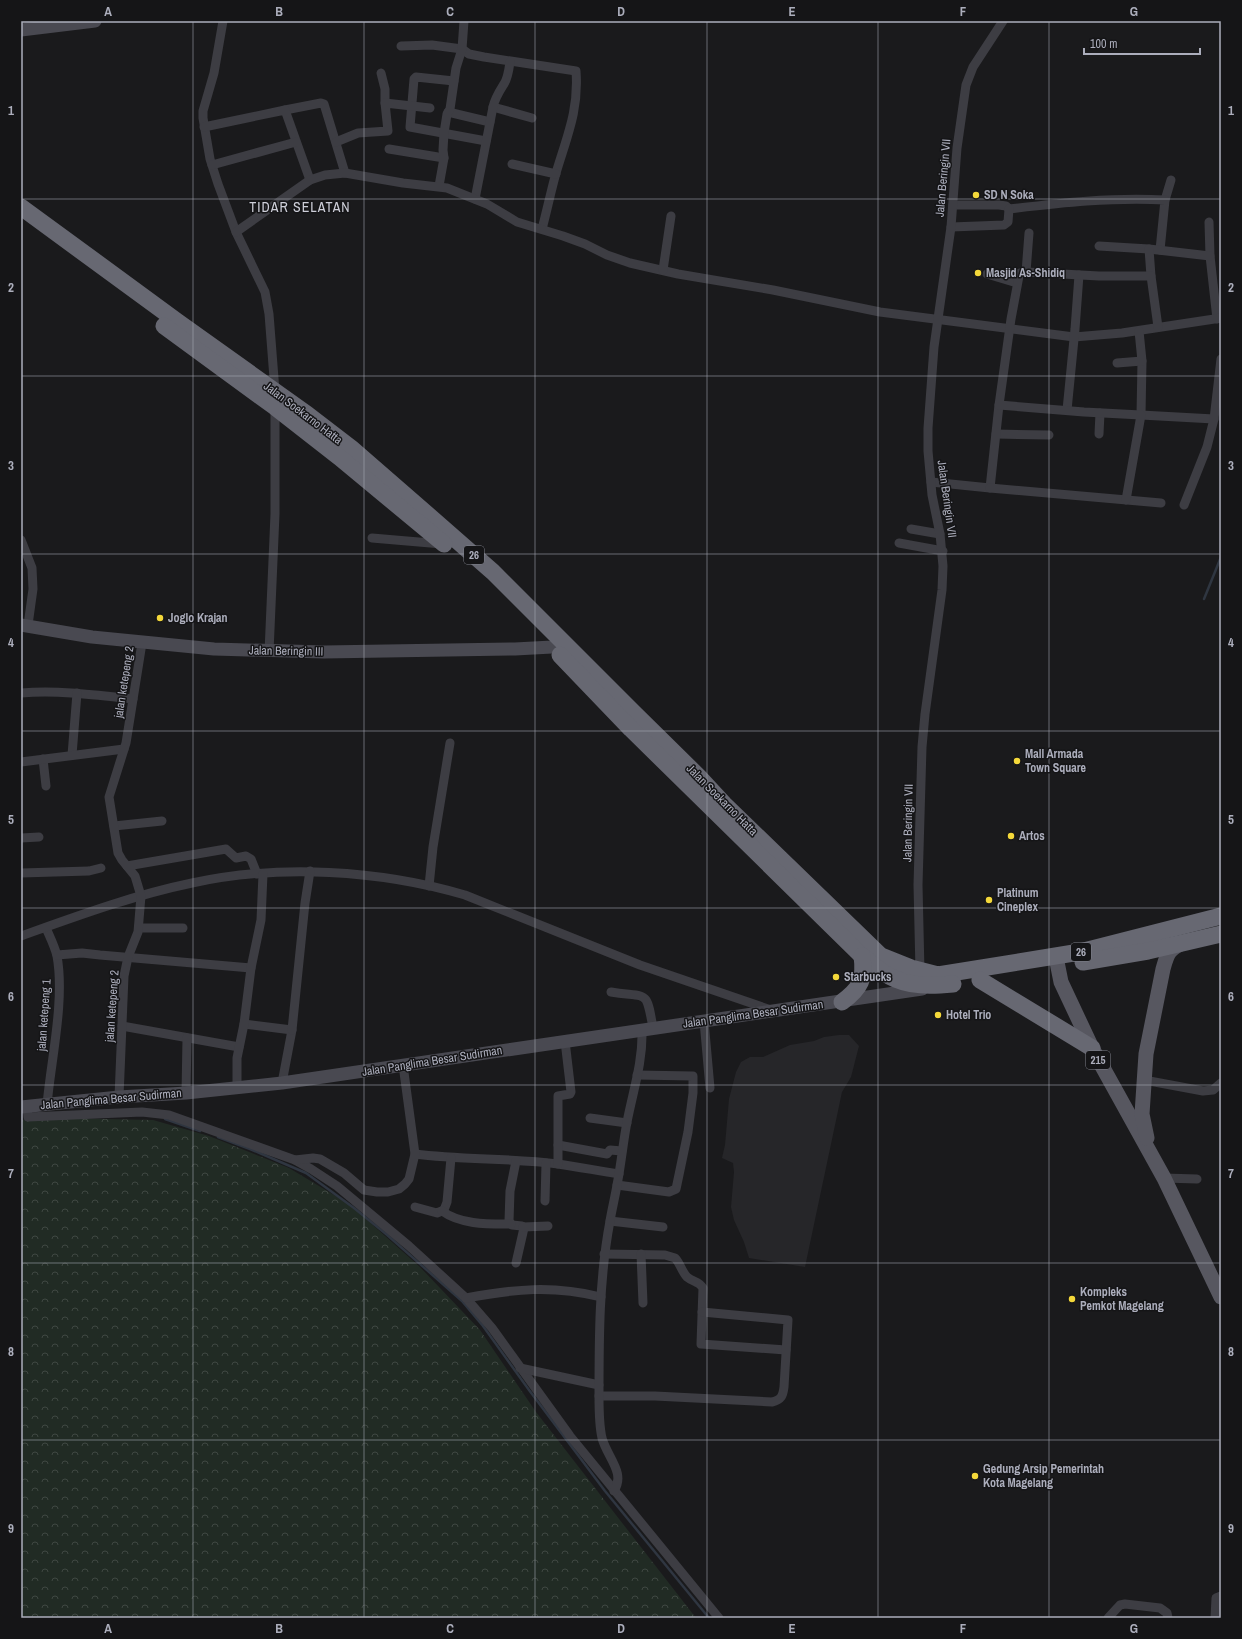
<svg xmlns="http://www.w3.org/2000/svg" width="1242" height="1639" viewBox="0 0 1242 1639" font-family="'Archivo Narrow',sans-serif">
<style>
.built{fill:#262629}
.forest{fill:url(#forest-crowns)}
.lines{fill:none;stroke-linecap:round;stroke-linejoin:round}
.stream{stroke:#2f3641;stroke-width:2.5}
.street{stroke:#3d3d43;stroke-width:9}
.secondary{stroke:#494951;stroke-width:13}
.primary{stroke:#575760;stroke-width:15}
.highway{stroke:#676872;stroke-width:17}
.grid{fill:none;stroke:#acaebc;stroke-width:1;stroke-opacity:0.55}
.poi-dot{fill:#f4d83a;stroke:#151517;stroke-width:1.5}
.labels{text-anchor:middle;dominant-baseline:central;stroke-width:3;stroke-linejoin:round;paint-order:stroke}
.shield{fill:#151517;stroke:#7f808a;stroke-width:1}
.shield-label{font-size:11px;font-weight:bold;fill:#acaebc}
.street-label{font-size:12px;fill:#acaebc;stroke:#151517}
.poi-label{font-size:12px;font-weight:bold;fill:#acaebc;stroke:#151517;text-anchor:start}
.quarter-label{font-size:14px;letter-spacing:1px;fill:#cdced8;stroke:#151517}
.neatline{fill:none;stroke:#acaebc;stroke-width:1.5}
.grid-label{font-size:13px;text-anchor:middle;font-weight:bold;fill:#acaebc}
</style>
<defs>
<pattern id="forest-crowns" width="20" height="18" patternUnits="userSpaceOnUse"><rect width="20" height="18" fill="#212b24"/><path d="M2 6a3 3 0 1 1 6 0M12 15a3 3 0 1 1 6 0" fill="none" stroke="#3f4742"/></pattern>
</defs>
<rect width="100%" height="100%" fill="#1a1a1c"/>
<!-- built -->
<polygon class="built" points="839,1035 849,1035 859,1046 851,1077 842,1092 805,1267 749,1258 744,1242 734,1220 731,1207 734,1172 733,1163 722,1158 725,1145 729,1099 736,1072 741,1062 750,1057 763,1057 790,1045 814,1041 824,1037"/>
<!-- forest -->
<polygon class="forest" points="55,1118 153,1120 209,1136 289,1168 349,1204 420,1267 480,1330 536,1412 696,1618 21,1618 21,1120"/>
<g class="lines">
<!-- stream -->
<g class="stream">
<polyline points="1204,599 1221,557"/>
<polyline points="165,1119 200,1131"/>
<polyline points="218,1137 250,1149 306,1173 354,1208 386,1234 462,1301 483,1326 529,1390 605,1491 709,1618"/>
</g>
<!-- street -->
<g class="street">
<polyline points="223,21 214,73 203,111 203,118 210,159 218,184 236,232 265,292 269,314 275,391"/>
<path d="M401 46 432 45 462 49 469 54 484 57 576 71C579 110 567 136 556 173 551 191 547 210 542 229"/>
<polyline points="381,73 385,89 385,103"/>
<polyline points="454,81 416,77 414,79 410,127 486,141"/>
<polyline points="493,107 532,118"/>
<polyline points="285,110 321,103 324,104 345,173"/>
<polyline points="448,112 490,122"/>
<polyline points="204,127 285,110 310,180"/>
<polyline points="336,142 358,133 388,131 385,103 430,108"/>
<polyline points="389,149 444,158"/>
<polyline points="512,164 556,174"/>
<polyline points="212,165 296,142"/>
<polyline points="439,186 444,158 443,150 444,133 447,114 450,109 456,68 462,49 464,21"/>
<path d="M475 199 493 107C495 98 499 92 504 84 508 78 509 69 510 62"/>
<polyline points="1165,200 1171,180"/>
<path d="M953 205H999L1006 206 1009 209C1060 203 1113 197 1165 200L1160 250"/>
<polyline points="1209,222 1210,256 1217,319"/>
<polyline points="951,227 1004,225 1008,222 1009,209"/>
<polyline points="236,232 310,180 325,175 345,173 403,183 447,188 487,204 517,222 563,236 585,244 607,255 630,263 678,274 773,290 880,312 1074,337 1122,333 1221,318"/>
<polyline points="1099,246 1149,249 1210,256"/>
<polyline points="1149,249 1151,276"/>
<polyline points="663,270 671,216"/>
<polyline points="1026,272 1029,233"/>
<polyline points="987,274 1017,283"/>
<polyline points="1142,361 1141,415 1214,419"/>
<polyline points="1117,363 1142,361 1139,331"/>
<polyline points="1067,410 1075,329 1079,275"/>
<polyline points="996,434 1049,435"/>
<polyline points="1099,434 1100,413"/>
<polyline points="931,482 990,488 999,405"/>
<polyline points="990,488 1161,503"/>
<polyline points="1126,500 1141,415 1084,412 999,405 1011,319 1019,276 1020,273 1026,272 1099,276 1151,276 1158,327"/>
<polyline points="1184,505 1207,447 1214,419 1221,359"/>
<polyline points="911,529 940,534"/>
<polyline points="372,538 442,544"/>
<polyline points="21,540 32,568 33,589 28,625"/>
<polyline points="899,543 943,551"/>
<polyline points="269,652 275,514 275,407"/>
<path d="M21 693C59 690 96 695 133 699"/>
<polyline points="72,755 77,693"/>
<polyline points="43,759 46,786"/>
<polyline points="21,762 124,749"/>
<polyline points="114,826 162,821"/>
<polyline points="21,838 39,837"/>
<polyline points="127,866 226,849 236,858 246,856 251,859 257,874"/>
<polyline points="21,873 89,871 101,868"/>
<polyline points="429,886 433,847 450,743"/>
<path d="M46 928C50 937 55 947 57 956 65 1000 51 1060 47 1105"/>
<polyline points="139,928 183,928"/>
<path d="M21 936C77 916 134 895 192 883 279 864 380 870 465 895L640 965 771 1010"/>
<polyline points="57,955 82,953 100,955 251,968"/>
<polyline points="920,972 918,885 922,747 925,714 942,590 943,566 940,534 932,495 928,451 928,428 934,347 951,227 957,148 966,85 973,67 1003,21"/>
<path d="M611 992C648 998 646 988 653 1028"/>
<polyline points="704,1021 710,1088"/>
<polyline points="244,1024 292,1030 282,1083"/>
<polyline points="122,1026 239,1047"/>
<polyline points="292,1030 305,903 310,871"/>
<polyline points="1144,1080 1203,1091 1213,1090 1221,1083"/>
<polyline points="237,1088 237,1058 244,1024 251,968 261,920 263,874"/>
<polyline points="186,1093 187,1038"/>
<polyline points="119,1097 124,976 128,957 138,932 141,896 135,876 122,860 118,853 109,797 126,743 142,643"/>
<polyline points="27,1107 28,1117 142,1112 169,1115 295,1160 311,1169 337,1186 409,1246 466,1298 492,1328 570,1436 719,1618"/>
<polyline points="590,1118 627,1123"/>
<polyline points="558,1145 607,1154 610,1150 622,1151"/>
<path d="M415 1154C462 1160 511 1158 558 1164 579 1167 599 1171 619 1174"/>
<polyline points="295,1160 313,1158 320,1159 344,1173 364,1190 377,1192 388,1192 399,1189 405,1184 409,1179 415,1154 403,1065"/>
<polyline points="516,1161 510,1191 509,1221 512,1225 522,1226 524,1228 516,1263"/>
<polyline points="558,1164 558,1096 570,1094 571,1092 565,1041"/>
<polyline points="1164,1178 1197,1179"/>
<polyline points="617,1185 669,1192 676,1189 688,1132 693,1093 693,1076 637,1075"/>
<polyline points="545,1201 546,1163"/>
<polyline points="415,1207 437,1213 444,1210 447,1202 451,1158"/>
<path d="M442 1211C461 1225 489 1224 511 1224"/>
<polyline points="610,1221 663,1227"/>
<polyline points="523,1227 548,1226"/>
<path d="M604 1254 665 1255 675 1258C680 1263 682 1272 687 1277 693 1282 699 1281 703 1288L701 1344 786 1350"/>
<polyline points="641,1254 643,1303"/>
<path d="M466 1298C515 1289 552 1285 601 1297"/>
<polyline points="520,1368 599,1385"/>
<path d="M599 1396H655L772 1402C781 1400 783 1396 784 1387L788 1320 702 1312"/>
<path d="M614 1491C626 1473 607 1457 602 1438 599 1425 599 1410 599 1396 599 1338 599 1279 610 1221 612 1209 615 1197 617 1185 621 1165 623 1143 627 1122 633 1091 643 1062 642 1030"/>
<polyline points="1108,1618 1120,1605 1125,1604 1160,1608 1167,1613 1168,1618"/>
<polyline points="1215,1618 1216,1598 1221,1596"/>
</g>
<!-- secondary -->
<g class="secondary">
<polyline points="21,30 95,21"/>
<polyline points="21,625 92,637 214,649 324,652 515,649 552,647 565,644"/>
<polyline points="21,1107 119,1097 186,1093 282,1083 922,989"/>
</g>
<!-- primary -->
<g class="primary">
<polyline points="1056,957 1061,982 1092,1048 1164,1178 1221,1297"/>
<path d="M1147 1138 1142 1114 1146 1054 1163 969C1167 955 1168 949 1183 943"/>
</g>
<!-- highway -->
<g class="highway">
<polyline points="21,207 178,322 308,415 351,448 428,515 493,572 634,713 699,777 724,804 881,956 911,968 938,975 1080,952 1221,916"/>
<polyline points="164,326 275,407 339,457 444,544"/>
<path d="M560 655 631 729 862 956C871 962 879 971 889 976 909 987 931 986 953 984"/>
<polyline points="1083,962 1148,951 1221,934"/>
<polyline points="980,980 1092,1048"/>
<path d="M842 1002C861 988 865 979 862 956"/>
</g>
</g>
<!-- grid -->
<path class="grid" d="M193 21V1618M364 21V1618M535 21V1618M707 21V1618M878 21V1618M1049 21V1618M21 199H1221M21 376H1221M21 554H1221M21 731H1221M21 908H1221M21 1085H1221M21 1263H1221M21 1440H1221"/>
<!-- markers -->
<g class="poi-dot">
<circle cx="976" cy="195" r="4"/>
<circle cx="978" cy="273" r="4"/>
<circle cx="160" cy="618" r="4"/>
<circle cx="1017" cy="761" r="4"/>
<circle cx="1011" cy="836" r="4"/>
<circle cx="989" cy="900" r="4"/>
<circle cx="836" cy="977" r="4"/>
<circle cx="938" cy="1015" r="4"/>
<circle cx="1072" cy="1299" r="4"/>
<circle cx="975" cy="1476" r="4"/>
</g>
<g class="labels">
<!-- shield labels -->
<g class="shield">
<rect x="464" y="546" width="20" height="18" rx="3"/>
<rect x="1071" y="943" width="20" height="18" rx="3"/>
<rect x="1086" y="1051" width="24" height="18" rx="3"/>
</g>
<g class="shield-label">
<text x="474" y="555">26</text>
<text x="1081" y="952">26</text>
<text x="1098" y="1060">215</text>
</g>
<!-- street labels -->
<g class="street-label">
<text transform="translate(943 178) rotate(-85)">Jalan Beringin VII</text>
<text transform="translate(303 413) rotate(37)">Jalan Soekarno Hatta</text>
<text transform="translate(947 499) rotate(82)">Jalan Beringin VII</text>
<text transform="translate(286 651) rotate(1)">Jalan Beringin III</text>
<text transform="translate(124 682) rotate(-81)">jalan ketepeng 2</text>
<text transform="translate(722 800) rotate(45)">Jalan Soekarno Hatta</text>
<text transform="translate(908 823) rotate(-89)">Jalan Beringin VII</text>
<text transform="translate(112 1006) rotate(-86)">jalan ketepeng 2</text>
<text transform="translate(753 1014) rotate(-8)">Jalan Panglima Besar Sudirman</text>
<text transform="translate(44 1015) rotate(-86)">jalan ketepeng 1</text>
<text transform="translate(432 1061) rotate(-9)">Jalan Panglima Besar Sudirman</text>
<text transform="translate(111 1099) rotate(-5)">Jalan Panglima Besar Sudirman</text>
</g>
<!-- poi labels -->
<g class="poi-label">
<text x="984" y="195">SD N Soka</text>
<text x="986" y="273">Masjid As-Shidiq</text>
<text x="168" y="618">Joglo Krajan</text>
<text x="1025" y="754">Mall Armada<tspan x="1025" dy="14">Town Square</tspan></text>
<text x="1019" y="836">Artos</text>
<text x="997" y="893">Platinum<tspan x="997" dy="14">Cineplex</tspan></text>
<text x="844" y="977">Starbucks</text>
<text x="946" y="1015">Hotel Trio</text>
<text x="1080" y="1292">Kompleks<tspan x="1080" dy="14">Pemkot Magelang</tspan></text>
<text x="983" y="1469">Gedung Arsip Pemerintah<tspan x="983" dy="14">Kota Magelang</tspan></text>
</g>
<!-- quarter labels -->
<g class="quarter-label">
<text x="300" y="207">TIDAR SELATAN</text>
</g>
</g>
<!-- border -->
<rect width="1242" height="1639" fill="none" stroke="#151517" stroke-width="44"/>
<!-- scale -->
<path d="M1084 48v6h116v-6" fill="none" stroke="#acaebc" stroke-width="2"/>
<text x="1090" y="48" font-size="12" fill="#acaebc" stroke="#151517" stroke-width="3" paint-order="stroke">100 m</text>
<rect x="22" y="22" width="1198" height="1595" class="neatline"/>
<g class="grid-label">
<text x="108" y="16">A</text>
<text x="279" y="16">B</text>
<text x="450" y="16">C</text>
<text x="621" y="16">D</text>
<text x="792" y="16">E</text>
<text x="963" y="16">F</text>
<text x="1134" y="16">G</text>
<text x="11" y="115">1</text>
<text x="1231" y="115">1</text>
<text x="11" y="292">2</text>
<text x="1231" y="292">2</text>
<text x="11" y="470">3</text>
<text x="1231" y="470">3</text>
<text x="11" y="647">4</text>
<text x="1231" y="647">4</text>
<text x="11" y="824">5</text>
<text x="1231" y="824">5</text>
<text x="11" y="1001">6</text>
<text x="1231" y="1001">6</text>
<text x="11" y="1178">7</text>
<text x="1231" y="1178">7</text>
<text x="11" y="1356">8</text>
<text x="1231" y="1356">8</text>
<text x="11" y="1533">9</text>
<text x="1231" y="1533">9</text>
<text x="108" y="1633">A</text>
<text x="279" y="1633">B</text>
<text x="450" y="1633">C</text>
<text x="621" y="1633">D</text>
<text x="792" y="1633">E</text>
<text x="963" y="1633">F</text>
<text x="1134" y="1633">G</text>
</g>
</svg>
